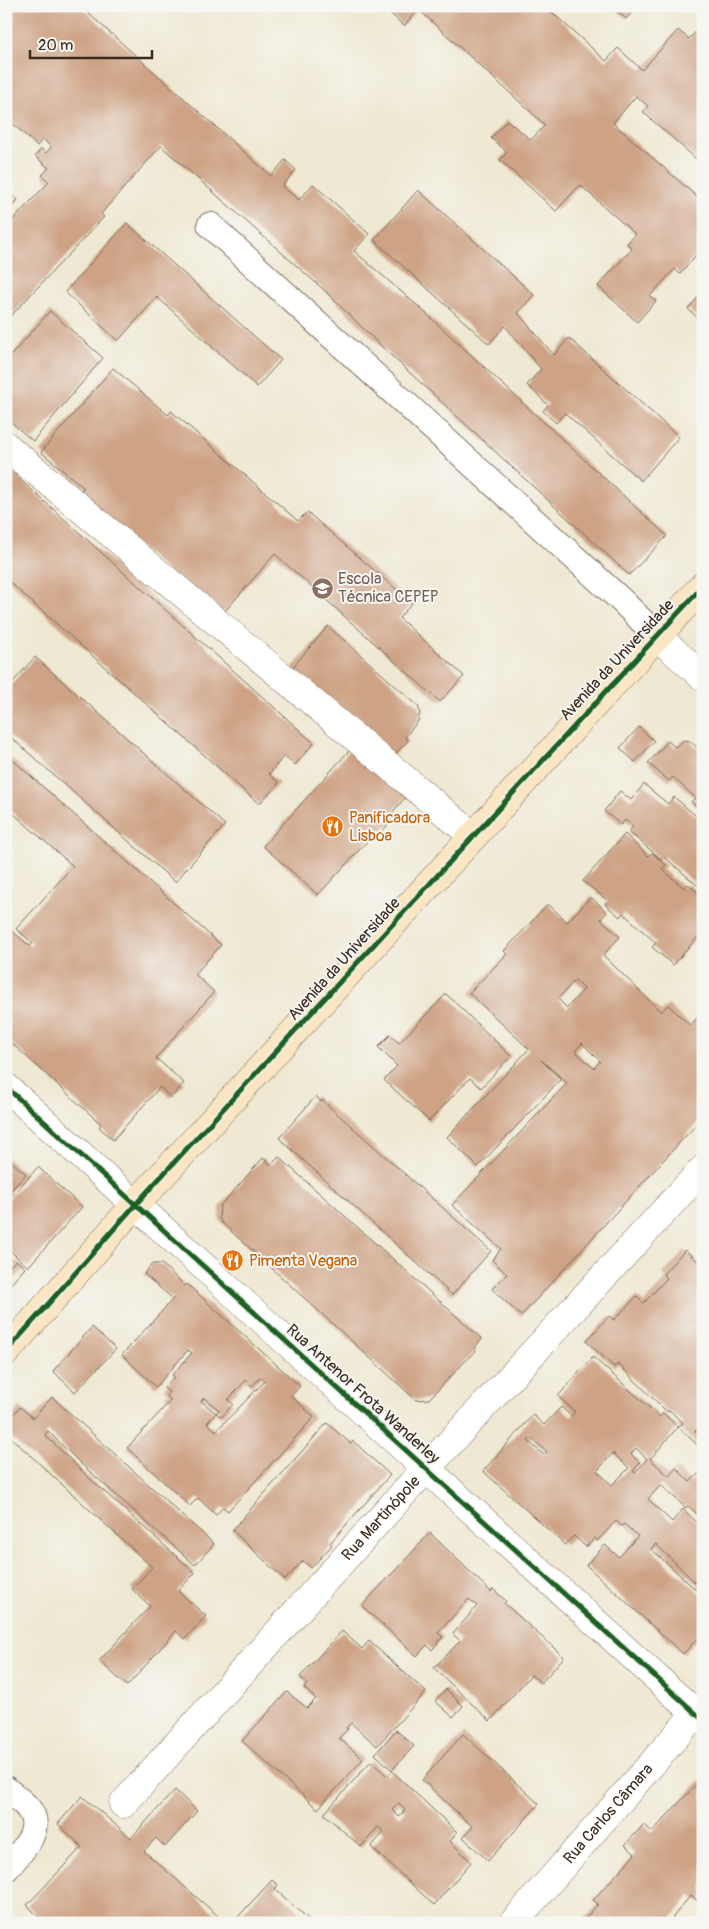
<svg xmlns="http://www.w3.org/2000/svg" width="709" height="1929" viewBox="0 0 709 1929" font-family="Pangolin,sans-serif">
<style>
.building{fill:#cea385;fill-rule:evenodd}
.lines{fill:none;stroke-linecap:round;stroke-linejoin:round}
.lane-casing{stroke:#7a6c5d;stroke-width:27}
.street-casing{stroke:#7a6c5d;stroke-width:29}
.secondary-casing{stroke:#7a6c5d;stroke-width:29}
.lane{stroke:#fff;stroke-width:25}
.street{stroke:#fff;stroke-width:28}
.secondary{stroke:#fbe6c4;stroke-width:28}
.cycleway-casing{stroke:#f6f6f2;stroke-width:8}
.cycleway{stroke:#1b5e20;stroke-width:5}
.labels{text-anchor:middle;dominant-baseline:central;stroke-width:4;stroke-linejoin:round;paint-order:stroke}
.education-label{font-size:16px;fill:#785e54;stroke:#f6f6f2;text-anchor:start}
.street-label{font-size:16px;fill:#3b2a1e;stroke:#f6f6f2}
.food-label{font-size:16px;fill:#c56008;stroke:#f6f6f2;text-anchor:start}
</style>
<rect width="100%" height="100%" fill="#f6f6f2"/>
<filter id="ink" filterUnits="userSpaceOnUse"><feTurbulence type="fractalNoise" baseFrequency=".02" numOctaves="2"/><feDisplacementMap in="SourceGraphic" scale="10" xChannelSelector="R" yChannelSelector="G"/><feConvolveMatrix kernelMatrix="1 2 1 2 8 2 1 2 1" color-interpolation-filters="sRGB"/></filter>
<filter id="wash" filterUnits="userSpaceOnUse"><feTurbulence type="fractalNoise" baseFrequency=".0096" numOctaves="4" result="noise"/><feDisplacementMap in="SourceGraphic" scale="20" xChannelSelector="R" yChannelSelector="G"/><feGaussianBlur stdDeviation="1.12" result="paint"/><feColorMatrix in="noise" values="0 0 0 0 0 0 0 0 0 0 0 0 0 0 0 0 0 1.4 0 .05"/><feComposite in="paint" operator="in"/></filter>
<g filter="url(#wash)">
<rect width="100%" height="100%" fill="#efe8d2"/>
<g id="blocks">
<!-- building -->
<g class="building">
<polygon points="6,6 80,6 271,176 285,160 296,170 282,186 299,200 313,184 367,232 369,234 354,251 419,307 667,536 629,575 382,347 324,290 161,146 105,209 101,215 104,217 6,321 6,227 49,182 42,175 49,168 35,156 41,149 46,153 51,147 43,139 37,146 10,121 6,124"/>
<polygon points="382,6 545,6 606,61 618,48 642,70 678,30 689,39 703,24 701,53 703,54 703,165 643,112 648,106 636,96 613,123 703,202 703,247 680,274 675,269 650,296 656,301 637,322 598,286 632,249 627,244 635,234 580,185 556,211 500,160 507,152 491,138 507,120 531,140 545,125 418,9 404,26"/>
<polygon points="612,6 635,6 637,7 626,19"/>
<polygon points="6,190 18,200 6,213"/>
<polygon points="418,190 534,295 518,313 554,355 569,338 679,437 641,481 565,413 556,423 543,411 548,405 527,385 541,369 505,326 489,344 374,240"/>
<polygon points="127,223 281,360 257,387 157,297 118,341 65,292"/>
<polygon points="703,292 703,314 699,319 688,309"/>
<polygon points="50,311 103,358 33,441 6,418 6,361"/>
<polygon points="113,368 168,415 171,411 298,521 307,512 412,603 399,618 464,676 440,702 275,554 219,618 79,492 84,488 41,452"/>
<polygon points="6,467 314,743 295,765 284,756 269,774 279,783 259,804 6,579"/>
<polygon points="328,626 418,706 420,712 418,721 405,737 408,741 390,759 292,668"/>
<polygon points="35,657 225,825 175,882 6,733 6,690"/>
<polygon points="639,727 654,741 635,762 620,748"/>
<polygon points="684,740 690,741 703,753 703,812 691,802 695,798 673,777 669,781 648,763 668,741 675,747"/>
<polygon points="357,742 411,791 390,815 394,818 375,839 372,836 318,895 263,846"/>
<polygon points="6,754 221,945 195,974 214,992 156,1058 184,1083 171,1098 160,1087 113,1140 99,1127 101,1124 6,1038 6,926 30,946 33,943 16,929 73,866 6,807"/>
<polygon points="644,784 668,804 674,797 703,822 703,890 663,856 661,859 629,832 633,826 625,820 621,825 604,811 620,791 631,800"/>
<polygon points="625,834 648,856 652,853 666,865 662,869 684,888 688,884 703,897 703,931 673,965 652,947 656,943 623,913 620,917 605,904 608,901 583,881"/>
<path d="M591 897 607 912 601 919 620 937 603 955 661 1012 668 1005 690 1025 703 1013V1117L521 1316 492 1289 507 1274 492 1260 501 1249 452 1205 567 1083 541 1060 561 1079 478 1167 447 1137 529 1049 469 993 507 954 504 951 548 904 567 922ZM575 980 584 989 567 1008 558 999ZM582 1043 600 1061 594 1068 575 1051Z"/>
<polygon points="446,994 511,1056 481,1088 470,1078 429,1121 384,1080 397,1066 378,1047 390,1035 399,1043"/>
<polygon points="316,1096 321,1102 322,1100 491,1251 452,1295 279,1138"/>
<polygon points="6,1157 26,1174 6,1196"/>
<polygon points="279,1157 482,1339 474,1348 476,1349 475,1351 429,1399 416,1400 221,1222 219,1218 220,1206 238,1186 263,1158 271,1165"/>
<polygon points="38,1167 82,1207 28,1267 6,1247 6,1202"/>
<polygon points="685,1250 703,1266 703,1423 695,1431 703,1437 703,1450 678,1427 683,1423 669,1410 668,1412 663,1408 618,1364 614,1367 586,1341 609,1316 614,1320 637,1296 644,1303 667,1278 663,1274"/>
<polygon points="16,1260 25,1268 9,1286 6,1284 6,1271"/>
<path d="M152 1264H162L185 1286 187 1284 300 1386 291 1396 314 1417 228 1511 223 1507 216 1515 198 1498 190 1506 127 1448 171 1400 166 1396 169 1392 164 1388 174 1377 172 1375 192 1353 188 1350 156 1387 122 1355 173 1299 144 1274ZM261 1377 265 1381 216 1431 207 1423 216 1413 201 1401 204 1398 219 1410 216 1413 222 1417 233 1404 228 1400 246 1380 252 1386Z"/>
<polygon points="92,1327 116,1349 75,1392 53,1371"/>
<path d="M593 1357 660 1417 663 1413 678 1427 650 1459 669 1476 676 1468 690 1482 699 1473 703 1477V1519L688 1506 686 1508 661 1485 648 1499 672 1522 683 1509 703 1528V1590L656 1544 651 1549 703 1596V1633L683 1654 586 1565 605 1545 619 1557 638 1536 624 1524 622 1526 616 1521 597 1541 595 1538 586 1547 574 1536 565 1545 483 1471 533 1415 544 1425 561 1407 571 1416 575 1412 558 1396ZM531 1438 547 1452 544 1455 528 1441ZM636 1448 647 1459 635 1473 633 1471 640 1463 631 1454ZM613 1453 629 1468 612 1485 597 1471Z"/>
<polygon points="52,1397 214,1544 195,1565 79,1462 48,1431 45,1435 88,1477 195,1573 178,1591 206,1616 185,1639 176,1631 127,1686 99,1661 150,1606 132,1589 152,1567 6,1433 6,1423 20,1407 33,1418"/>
<polygon points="327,1423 351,1444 353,1441 390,1475 330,1543 332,1545 311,1568 303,1561 285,1580 232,1530"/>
<polygon points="430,1533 491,1592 493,1589 506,1601 504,1603 564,1657 541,1683 531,1675 490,1721 434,1668 460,1641 453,1634 477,1606 469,1599 438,1633 443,1637 432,1650 427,1645 417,1656 362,1606"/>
<polygon points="342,1631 362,1649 369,1641 426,1692 377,1746 351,1723 346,1728 348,1729 339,1738 363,1759 318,1809 242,1741 287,1692 307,1708 316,1699 304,1688 307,1683 300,1677"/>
<polygon points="446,1689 463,1706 453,1717 435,1701"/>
<polygon points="396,1730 414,1746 392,1770 375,1754"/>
<polygon points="463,1734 539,1804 488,1861 463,1837 473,1827 422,1780"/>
<path d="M371 1761 387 1776 392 1771 457 1832 450 1841 471 1862 434 1905 371 1847 384 1832 378 1827 361 1847 324 1814ZM399 1803 405 1810 399 1817 392 1810Z"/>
<polygon points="703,1777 703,1897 699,1902 691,1895 668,1923 581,1923 598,1904 593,1900 635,1854 625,1845 644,1824 652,1832"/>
<polygon points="175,1790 197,1811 165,1847 156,1838 144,1851 226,1923 45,1923 27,1905 82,1847 58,1824 82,1796 131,1838"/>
<polygon points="272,1880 278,1885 275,1889 313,1923 240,1923 236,1919"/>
</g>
</g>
</g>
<g filter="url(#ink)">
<use href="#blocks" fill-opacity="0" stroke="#7a6c5d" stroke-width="1"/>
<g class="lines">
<defs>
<g id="lane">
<polyline points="210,225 622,601 657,636"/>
<path d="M6 1789C13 1795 22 1801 28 1808 46 1830 20 1853 6 1869"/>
</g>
<g id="street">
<polyline points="6,446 473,836"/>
<polyline points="657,636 703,677"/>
<polyline points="6,1087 703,1720"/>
<path id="s1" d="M123 1804 410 1486 703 1169"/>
<path id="s2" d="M513 1923 703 1705"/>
</g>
<polyline id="secondary" points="6,1352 135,1205 703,586"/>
</defs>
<!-- lane casing -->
<use href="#lane" class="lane-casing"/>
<!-- street casing -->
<use href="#street" class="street-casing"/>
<!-- secondary casing -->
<use href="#secondary" class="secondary-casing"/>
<!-- lane -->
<use href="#lane" class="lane"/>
<!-- street -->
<use href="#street" class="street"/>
<!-- secondary -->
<use href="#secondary" class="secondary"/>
<defs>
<g id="cycleway">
<polyline points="6,1087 703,1720"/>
<polyline points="6,1352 135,1205 703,586"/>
</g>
</defs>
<!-- cycleway casing -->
<use href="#cycleway" class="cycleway-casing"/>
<!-- cycleway -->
<use href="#cycleway" class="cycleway"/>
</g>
</g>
<!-- icons -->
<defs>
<symbol id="school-disc" viewBox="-11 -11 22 22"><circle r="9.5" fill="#8d6e63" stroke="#f6f6f2"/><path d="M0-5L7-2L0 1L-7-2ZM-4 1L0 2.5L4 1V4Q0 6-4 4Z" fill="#fff"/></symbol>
<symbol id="restaurant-disc" viewBox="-11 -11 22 22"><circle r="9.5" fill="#e8710a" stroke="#f6f6f2"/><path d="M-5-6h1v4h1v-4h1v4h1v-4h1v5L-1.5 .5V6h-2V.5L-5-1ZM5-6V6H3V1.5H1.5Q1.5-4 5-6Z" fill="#fff"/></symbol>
</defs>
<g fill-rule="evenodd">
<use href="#school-disc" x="310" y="576" width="25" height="25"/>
<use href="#restaurant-disc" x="320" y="814" width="25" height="25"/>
<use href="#restaurant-disc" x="220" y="1248" width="25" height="25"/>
</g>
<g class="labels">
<!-- education labels -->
<g class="education-label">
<text x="338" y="579">Escola<tspan x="338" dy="18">Técnica CEPEP</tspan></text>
</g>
<!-- street labels -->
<g class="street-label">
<text transform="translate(617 660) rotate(-47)">Avenida da Universidade</text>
<text transform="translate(344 959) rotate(-48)">Avenida da Universidade</text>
<text transform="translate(363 1394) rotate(42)">Rua Antenor Frota Wanderley</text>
<text stroke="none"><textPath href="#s1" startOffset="385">Rua Martinópole</textPath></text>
<text stroke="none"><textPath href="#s2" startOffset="145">Rua Carlos Câmara</textPath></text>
</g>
<!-- food labels -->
<g class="food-label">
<text x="349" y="818">Panificadora<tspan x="349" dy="18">Lisboa</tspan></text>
<text x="249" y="1261">Pimenta Vegana</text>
</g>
</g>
<!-- margin -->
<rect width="709" height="1929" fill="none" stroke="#f6f6f2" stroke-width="25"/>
<!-- scale -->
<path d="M30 50v8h122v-8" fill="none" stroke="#3b2a1e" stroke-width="2.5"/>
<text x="38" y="50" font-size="15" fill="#3b2a1e" stroke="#f6f6f2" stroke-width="4" paint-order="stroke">20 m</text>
</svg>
